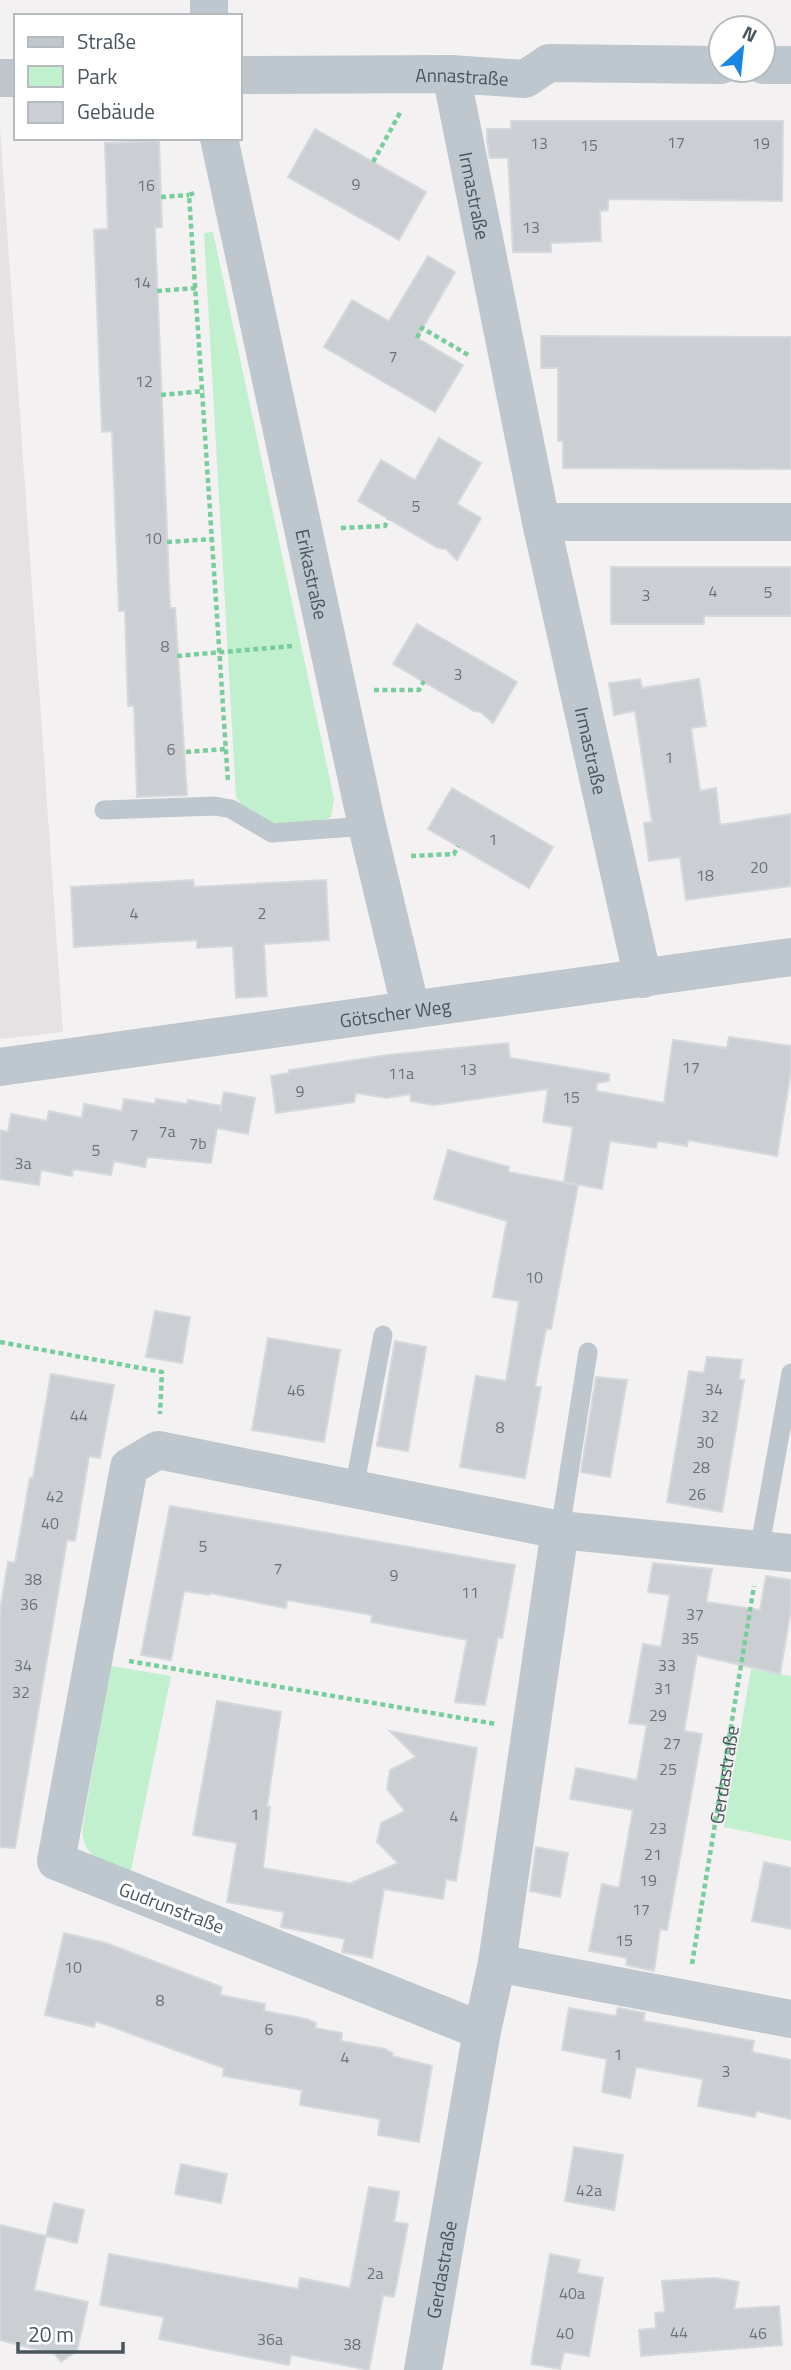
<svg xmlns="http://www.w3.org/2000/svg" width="791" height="2370" viewBox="0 0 791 2370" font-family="'Titillium Web',sans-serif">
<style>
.education{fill:#e4e2e3}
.green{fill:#c0f0ce}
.building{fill:#cbced3;stroke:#d5d8dc;stroke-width:2}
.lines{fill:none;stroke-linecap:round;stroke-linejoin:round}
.path{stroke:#78ce9b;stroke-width:4.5;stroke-dasharray:5 3.5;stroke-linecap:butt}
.service{stroke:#bdc7cd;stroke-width:19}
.minor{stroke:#bdc7cd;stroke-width:38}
.labels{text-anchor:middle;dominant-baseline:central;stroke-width:6;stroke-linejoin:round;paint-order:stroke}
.number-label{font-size:16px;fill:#6a747b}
.street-label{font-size:19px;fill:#49565e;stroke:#fff}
</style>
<rect width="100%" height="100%" fill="#f3f1f1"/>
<!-- education -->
<polygon class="education" points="0,128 63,1032 0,1039"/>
<!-- green -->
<g class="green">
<path d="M213 232 334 799 331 817C296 830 258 833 236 797L204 233Z"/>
<path d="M111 1666 171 1676 130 1875C105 1863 79 1857 83 1825Z"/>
<polygon points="751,1669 791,1676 791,1841 724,1827"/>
</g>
<!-- building -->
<g class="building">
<polygon points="511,121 783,121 782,201 608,199 608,210 600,211 601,241 551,243 551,252 513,252 508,158 490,158 487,141 487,129 511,129"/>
<polygon points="315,129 426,192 399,240 288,177"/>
<polygon points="159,141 162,227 155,228 170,608 175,608 187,795 137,797 134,706 128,706 125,611 119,611 112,431 102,432 94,230 108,229 105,143"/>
<polygon points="428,256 455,272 417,338 463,365 435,412 324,347 352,300 389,321"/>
<polygon points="541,336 791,337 791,469 563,468 563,441 558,441 558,368 541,368"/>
<polygon points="439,438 481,463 457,504 481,518 457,560 446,549 438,548 358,501 381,460 415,480"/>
<polygon points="611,567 791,567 791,616 704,616 704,624 611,624"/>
<polygon points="417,624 517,682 493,723 481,712 474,711 393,664"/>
<polygon points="640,679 642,688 699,679 706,726 691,728 700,791 716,788 720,825 791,814 791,886 686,900 680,857 649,861 644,823 652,822 635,711 614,715 609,683"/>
<polygon points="452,788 553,847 529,888 428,829"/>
<polygon points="193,880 194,887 326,880 329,940 264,944 267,996 236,998 233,946 197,948 197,940 74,947 71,887"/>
<polygon points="729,1037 791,1046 791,1071 777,1156 688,1140 687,1146 658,1141 656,1148 610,1141 602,1189 564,1182 573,1127 543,1122 548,1089 434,1105 411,1101 410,1094 387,1098 356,1093 354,1102 276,1113 271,1076 289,1073 289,1070 388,1055 508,1043 510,1058 609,1074 609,1081 597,1083 596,1091 664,1103 673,1040 727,1048"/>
<polygon points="224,1092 255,1098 248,1134 217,1128 211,1163 147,1157 145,1167 114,1161 111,1175 73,1169 72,1176 41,1170 39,1185 0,1179 0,1130 8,1132 11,1114 47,1121 49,1111 82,1118 84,1104 122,1111 124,1099 155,1104 156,1099 187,1104 188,1100 221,1106 220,1113"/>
<polygon points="448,1150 509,1167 508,1172 578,1185 551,1329 546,1329 540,1359 535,1387 541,1387 525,1478 460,1467 476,1376 506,1381 519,1301 493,1297 507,1221 434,1199"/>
<polygon points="155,1311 190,1317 182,1363 146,1357"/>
<polygon points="268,1338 340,1350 324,1442 252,1430"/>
<polygon points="395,1341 426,1347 408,1451 377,1446"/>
<polygon points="707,1357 742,1360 739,1379 744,1380 722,1512 667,1502 689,1371 704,1373"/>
<polygon points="51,1374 114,1385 100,1458 89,1456 75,1541 67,1540 15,1848 0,1847 0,1611 8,1562 15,1563 30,1478 33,1478"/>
<polygon points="596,1377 627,1380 610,1477 581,1472"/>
<polygon points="170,1506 515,1565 502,1638 498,1637 485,1705 455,1702 467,1640 371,1622 372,1615 287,1600 286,1608 210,1593 209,1595 184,1591 171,1660 141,1655"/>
<polygon points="653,1563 712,1569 706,1602 760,1610 766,1576 791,1580 791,1609 780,1674 697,1655 684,1731 702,1734 667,1930 660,1929 654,1971 626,1965 627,1958 589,1951 602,1884 619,1888 633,1810 570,1799 576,1768 637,1780 647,1725 629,1723 643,1644 661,1647 670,1595 648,1592"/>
<polygon points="217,1701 281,1712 267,1806 270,1807 263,1868 354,1884 351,1883 398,1863 377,1842 381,1823 405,1811 387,1789 390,1770 416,1757 390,1731 477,1748 456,1881 446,1879 443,1899 384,1889 372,1958 342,1952 345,1939 281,1927 284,1912 227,1902 237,1843 193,1835"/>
<polygon points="536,1847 568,1853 560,1897 530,1891"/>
<polygon points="764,1862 791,1868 791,1929 752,1921"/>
<polygon points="64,1933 106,1943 222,1987 220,1995 265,2004 264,2011 307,2019 316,2023 315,2028 342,2033 341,2041 385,2049 393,2053 392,2056 432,2066 419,2142 378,2135 380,2119 300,2105 302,2090 223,2076 224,2068 96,2021 94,2027 45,2015"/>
<polygon points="569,2008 616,2016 618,2008 645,2013 643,2021 754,2041 752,2052 791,2060 791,2119 756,2111 755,2117 698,2106 703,2079 636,2067 630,2098 602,2092 607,2059 562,2050"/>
<polygon points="574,2147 623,2155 614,2210 565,2201"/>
<polygon points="181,2164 227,2174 221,2203 175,2194"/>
<polygon points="369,2187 399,2192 394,2222 408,2224 394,2297 383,2295 369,2370 291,2355 289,2365 159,2339 164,2317 100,2305 109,2254 298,2289 300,2278 350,2288"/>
<polygon points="54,2203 84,2210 77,2243 46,2236"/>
<polygon points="0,2225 46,2236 34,2290 88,2302 77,2351 61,2362 55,2354 0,2340"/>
<polygon points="550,2254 580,2260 577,2273 603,2278 589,2356 564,2352 560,2369 531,2364"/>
<polygon points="715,2278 739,2282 734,2309 779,2306 782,2345 641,2356 639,2330 656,2328 655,2313 665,2312 662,2281"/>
</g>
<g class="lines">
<!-- path -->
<g class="path">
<polyline points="373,162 401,111"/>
<polyline points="194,193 189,195 228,782"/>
<polyline points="161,197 189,195"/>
<polyline points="157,291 197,288"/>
<polyline points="417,338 422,328 470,356"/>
<polyline points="161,395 204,391"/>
<polyline points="341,528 385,526 388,519"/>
<polyline points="167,542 213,539"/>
<polyline points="177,656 292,646"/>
<polyline points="374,690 419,690 424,681"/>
<polyline points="186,752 225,749"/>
<polyline points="411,856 454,854 458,846"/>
<polyline points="0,1342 162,1372 160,1414"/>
<polyline points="129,1661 496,1724"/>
<path id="s1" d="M692 1964 754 1586"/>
</g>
<!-- service -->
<g class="service">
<polyline points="104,810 215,806 231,809 272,833 367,826"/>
<polyline points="354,1489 383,1335"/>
<polyline points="560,1530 588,1352"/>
<polyline points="759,1551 791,1373"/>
</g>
<!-- minor -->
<g class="minor">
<polyline points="209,16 209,0"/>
<polyline points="763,65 791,65"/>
<path id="s2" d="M451 74 541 522 643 979"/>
<path id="s3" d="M240 75 451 74 525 79 549 63 721 65"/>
<polyline points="0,78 16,78"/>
<path id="s4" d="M219 138 367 826 411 1010"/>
<polyline points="541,522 791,522"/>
<path id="s5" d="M0 1067 791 957"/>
<polyline points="497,1963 791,2019"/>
<polyline points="482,2031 56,1861 129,1467 158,1450 560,1530 791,1553"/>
<path id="s6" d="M423 2370 482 2031 497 1963 560 1530"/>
</g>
</g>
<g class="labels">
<!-- number labels -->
<g class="number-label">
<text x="676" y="142">17</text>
<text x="539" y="143">13</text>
<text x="761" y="143">19</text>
<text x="589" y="145">15</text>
<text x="356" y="184">9</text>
<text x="146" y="185">16</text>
<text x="531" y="227">13</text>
<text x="142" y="282">14</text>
<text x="393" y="356">7</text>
<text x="144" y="381">12</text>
<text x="416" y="506">5</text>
<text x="153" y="538">10</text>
<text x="713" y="591">4</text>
<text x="768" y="592">5</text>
<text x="646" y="595">3</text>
<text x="165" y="646">8</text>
<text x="458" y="674">3</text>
<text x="171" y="749">6</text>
<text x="669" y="757">1</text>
<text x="493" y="839">1</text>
<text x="759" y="867">20</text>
<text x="705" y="875">18</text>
<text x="134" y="913">4</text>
<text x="262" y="913">2</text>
<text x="691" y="1067">17</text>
<text x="468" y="1069">13</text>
<text x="401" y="1073">11a</text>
<text x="300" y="1091">9</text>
<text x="571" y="1097">15</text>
<text x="167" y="1131">7a</text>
<text x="134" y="1134">7</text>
<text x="198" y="1143">7b</text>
<text x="96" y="1150">5</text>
<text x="23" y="1163">3a</text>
<text x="534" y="1277">10</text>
<text x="714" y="1389">34</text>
<text x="296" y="1390">46</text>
<text x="79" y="1415">44</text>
<text x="710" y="1416">32</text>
<text x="500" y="1427">8</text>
<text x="705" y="1442">30</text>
<text x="701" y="1467">28</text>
<text x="697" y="1494">26</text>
<text x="55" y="1496">42</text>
<text x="50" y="1523">40</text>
<text x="203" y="1546">5</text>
<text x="278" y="1568">7</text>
<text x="394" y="1575">9</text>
<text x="33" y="1579">38</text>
<text x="470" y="1592">11</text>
<text x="29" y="1604">36</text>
<text x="695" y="1614">37</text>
<text x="690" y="1638">35</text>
<text x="23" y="1665">34</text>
<text x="667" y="1665">33</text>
<text x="663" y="1688">31</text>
<text x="21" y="1692">32</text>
<text x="658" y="1715">29</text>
<text x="672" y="1743">27</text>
<text x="668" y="1769">25</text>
<text x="255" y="1814">1</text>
<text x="454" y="1816">4</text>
<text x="658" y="1828">23</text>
<text x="653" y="1854">21</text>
<text x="648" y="1880">19</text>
<text x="641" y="1909">17</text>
<text x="624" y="1940">15</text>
<text x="73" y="1967">10</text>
<text x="160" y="2000">8</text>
<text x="269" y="2029">6</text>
<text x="618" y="2054">1</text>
<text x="345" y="2057">4</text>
<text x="726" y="2071">3</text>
<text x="589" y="2190">42a</text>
<text x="375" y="2273">2a</text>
<text x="572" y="2293">40a</text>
<text x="679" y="2332">44</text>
<text x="565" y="2333">40</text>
<text x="758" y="2333">46</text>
<text x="270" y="2339">36a</text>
<text x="352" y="2344">38</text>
</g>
<!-- street labels -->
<g class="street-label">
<text stroke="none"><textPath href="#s3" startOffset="222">Annastraße</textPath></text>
<text stroke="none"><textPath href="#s2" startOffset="124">Irmastraße</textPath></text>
<text stroke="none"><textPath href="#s4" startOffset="446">Erikastraße</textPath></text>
<text stroke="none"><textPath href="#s2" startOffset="691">Irmastraße</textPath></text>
<text stroke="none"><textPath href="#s5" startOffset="399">Götscher Weg</textPath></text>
<text stroke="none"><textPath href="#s1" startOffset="192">Gerdastraße</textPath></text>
<text transform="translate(172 1907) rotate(21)">Gudrunstraße</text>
<text stroke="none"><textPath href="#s6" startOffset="102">Gerdastraße</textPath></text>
</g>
</g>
<!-- legend -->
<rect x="14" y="14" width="228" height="126" fill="#ffffff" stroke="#b6bbbf" stroke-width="2"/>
<rect x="28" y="37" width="35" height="10" fill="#bdc7cd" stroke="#b6bbbf" stroke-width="2"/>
<text x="77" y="49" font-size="21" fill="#49565e">Straße</text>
<rect x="28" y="66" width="35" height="21" fill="#c0f0ce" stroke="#b6bbbf" stroke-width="2"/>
<text x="77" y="84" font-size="21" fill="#49565e">Park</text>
<rect x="28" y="102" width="35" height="21" fill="#cbced3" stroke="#b6bbbf" stroke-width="2"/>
<text x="77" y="119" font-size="21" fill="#49565e">Gebäude</text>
<!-- north arrow -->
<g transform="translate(742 49) rotate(27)"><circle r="33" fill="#ffffff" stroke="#b6bbbf" stroke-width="2"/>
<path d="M0-5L12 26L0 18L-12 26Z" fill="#1a86e4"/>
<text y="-10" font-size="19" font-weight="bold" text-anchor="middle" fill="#49565e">N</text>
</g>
<!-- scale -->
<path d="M18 2342v10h105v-10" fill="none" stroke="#49565e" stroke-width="3.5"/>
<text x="28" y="2342" font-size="21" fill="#49565e" stroke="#ffffff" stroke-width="5" paint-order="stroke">20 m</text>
</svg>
